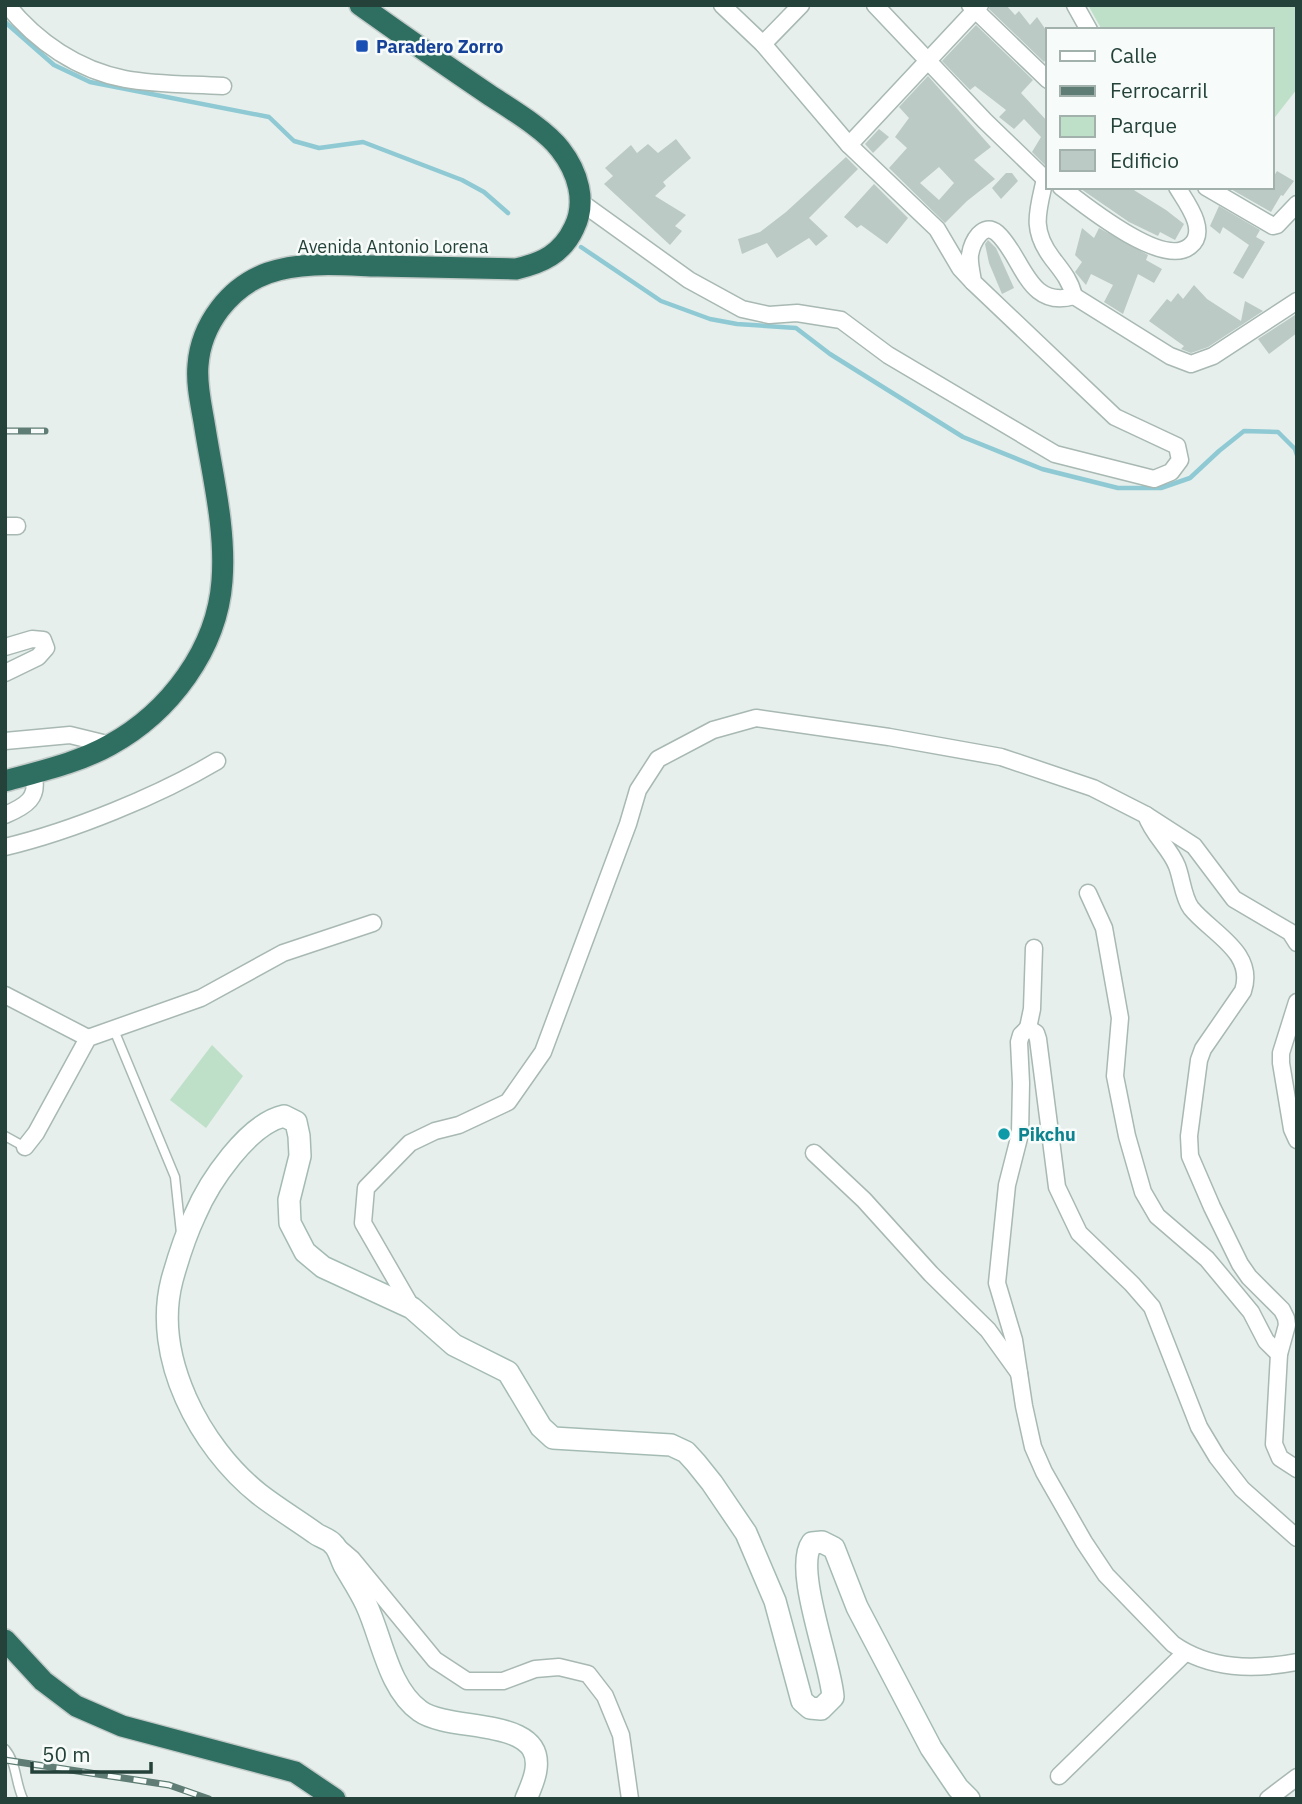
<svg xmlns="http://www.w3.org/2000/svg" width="1302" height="1804" viewBox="0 0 1302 1804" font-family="'IBM Plex Sans',sans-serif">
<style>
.green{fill:#bfe0c8}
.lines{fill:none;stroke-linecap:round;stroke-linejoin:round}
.stream{stroke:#8ec9d4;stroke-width:4.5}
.building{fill:#bbcac4;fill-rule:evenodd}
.lane-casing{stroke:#a8b8b2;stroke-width:11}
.street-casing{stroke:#a8b8b2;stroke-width:19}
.secondary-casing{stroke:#a4bbb3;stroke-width:24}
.highway-casing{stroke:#c2cac8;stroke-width:24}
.lane{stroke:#fff;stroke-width:8}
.street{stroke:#fff;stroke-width:16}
.secondary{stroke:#fff;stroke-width:21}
.highway{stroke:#2f6f62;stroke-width:21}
.rail-casing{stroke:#5f7d75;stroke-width:7}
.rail{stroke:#f7fbf9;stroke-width:4.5;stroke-dasharray:13;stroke-linecap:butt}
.transit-dot{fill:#1a4fb4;stroke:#f7fbf9;stroke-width:2.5}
.culture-dot{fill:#0f9aa8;stroke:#f7fbf9;stroke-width:2.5}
.labels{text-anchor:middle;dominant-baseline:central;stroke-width:5;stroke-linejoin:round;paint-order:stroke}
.transit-label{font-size:18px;font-weight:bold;fill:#164399;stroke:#f7fbf9;text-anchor:start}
.street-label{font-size:18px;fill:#24423a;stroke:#f7fbf9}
.culture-label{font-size:18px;font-weight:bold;fill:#0d838f;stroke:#f7fbf9;text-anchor:start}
</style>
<rect width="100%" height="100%" fill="#e6efeb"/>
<!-- green -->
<g class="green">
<polygon points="1088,5 1297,5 1297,89 1272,121 1272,30 1102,30"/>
<polygon points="212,1045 243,1076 206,1128 170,1100"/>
</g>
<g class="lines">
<!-- stream -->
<g class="stream">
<polyline points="5,22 54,65 90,82 269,117 294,141 319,148 363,142 462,180 484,192 508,213"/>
<polyline points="581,247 661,301 710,319 737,324 796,328 830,354 963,437 1042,469 1118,488 1161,488 1190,478 1219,451 1244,431 1278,432 1295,449 1297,455"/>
</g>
</g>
<!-- building -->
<g class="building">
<polygon points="990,5 1006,5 1015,15 1019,11 1030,25 1037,17 1048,33 1048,56 1044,62 989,9"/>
<polygon points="976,25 1033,80 1021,93 1048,122 1048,168 1032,152 1041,137 1024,119 1014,129 999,117 1006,110 975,86 970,90 942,61"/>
<path d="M928 76 991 147 974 160 995 179 967 201 945 223 889 168 907 148 895 137 909 118 899 107ZM939 167 954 183 939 200 920 183Z"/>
<polygon points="879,129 889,137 873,153 865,144"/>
<polygon points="676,139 691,158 663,182 666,186 655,196 686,215 675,226 682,231 670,245 604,184 613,176 605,168 631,145 637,153 648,144 658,153"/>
<polygon points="846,157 858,169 809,218 828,236 816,246 809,238 777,258 767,243 742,254 738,239 760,232 786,212"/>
<polygon points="1277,171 1294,181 1283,196 1281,195 1271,212 1229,188 1272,187 1272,179"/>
<polygon points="1006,173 1012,173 1018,181 1001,199 992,188"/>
<polygon points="874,184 908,218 887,244 861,225 857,228 844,217"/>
<polygon points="1078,187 1129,187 1166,210 1184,224 1175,240 1160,232 1158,236 1129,222"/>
<polygon points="1219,206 1260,230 1256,237 1265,242 1243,279 1233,273 1249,245 1223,227 1220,234 1210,226"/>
<polygon points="1082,228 1094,238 1099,228 1148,255 1146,260 1162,269 1154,283 1138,274 1123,314 1104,302 1113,285 1091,274 1086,285 1075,272 1082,262 1075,255"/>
<polygon points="988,240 996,248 1014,288 1002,294 989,263 985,244"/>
<polygon points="1194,285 1207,299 1241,321 1245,301 1263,311 1208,347 1191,353 1181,349 1184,346 1149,321 1167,299 1171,302 1178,293 1183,299"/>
<polygon points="1295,315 1297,333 1269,354 1258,339"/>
</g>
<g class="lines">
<defs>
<g id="lane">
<polyline points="114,1030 175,1177 181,1233"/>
<polyline points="5,1136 25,1147"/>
<path d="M5 1749C17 1763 15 1782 23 1799"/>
</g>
<g id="street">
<path d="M7 5C37 42 78 70 125 79 157 85 191 84 223 86"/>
<polyline points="722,5 763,44 849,145 937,229 960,268 973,282"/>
<polyline points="875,5 985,121 1045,179"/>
<polyline points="970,5 1048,80"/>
<polyline points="1075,5 1089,30"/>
<polyline points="763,44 801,5"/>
<polyline points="849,145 980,5"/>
<path d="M1061 187C1083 204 1163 269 1190 246 1209 231 1186 202 1177 187"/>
<polyline points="1206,187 1273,226 1277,225 1297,204"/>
<path d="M582 203 689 280 742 309 769 315 797 313 841 320 888 355 1055 454 1154 479 1171 472 1180 460 1177 446 1115 417 973 282C972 274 969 263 970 255 972 242 983 221 997 233 1023 256 1027 310 1074 296 1070 280 1062 271 1052 258 1030 229 1038 211 1045 179L1048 180"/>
<polyline points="1074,296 1170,356 1191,364 1213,356 1297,301"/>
<polyline points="5,526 17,526"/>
<polyline points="5,647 32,639 43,640 46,648 38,657 5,673"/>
<polyline points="5,741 70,735 111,745"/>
<path d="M5 815C26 806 40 798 33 773"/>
<polyline points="1146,815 1194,846 1234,899 1290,932 1297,943"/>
<path d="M5 847C72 831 158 796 217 761"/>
<polyline points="1088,893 1104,928 1120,1018 1115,1076 1127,1136 1143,1192 1157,1216 1207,1259 1251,1312 1266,1341 1279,1354"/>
<polyline points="5,995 88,1038"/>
<polyline points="1297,1002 1281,1053 1281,1063 1292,1129 1297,1140"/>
<polyline points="1028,1028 1032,1009 1034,948"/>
<polyline points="25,1147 36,1133 88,1038 201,998 283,953 373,923"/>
<polyline points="814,1153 864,1200 931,1274 988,1330 1019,1373"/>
<path d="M412 1308 363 1223 366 1188 410 1143 435 1131 459 1125 508 1102 543 1052 628 824 638 790 658 759 713 730 756 718 889 737 1001 757 1093 788 1146 815C1153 835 1170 848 1177 866 1182 879 1183 897 1191 908 1211 933 1256 952 1243 991L1203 1049 1199 1060 1189 1136 1190 1156 1212 1207 1240 1264 1249 1277 1282 1310 1286 1318 1287 1325 1279 1354 1274 1444 1280 1458 1297 1469"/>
<path d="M1297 1538 1242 1489 1217 1457 1199 1427 1152 1307 1132 1284 1079 1233 1057 1187 1038 1039 1036 1033 1028 1028 1021 1035 1019 1042 1021 1083 1020 1134 1007 1185 997 1283 1014 1340 1024 1406 1033 1447 1044 1472 1084 1542 1106 1575 1173 1644C1210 1670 1254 1670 1297 1662"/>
<polyline points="338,1547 352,1559 435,1660 467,1681 503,1681 535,1669 559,1667 588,1674 605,1696 621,1735 630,1799"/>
<polyline points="1059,1776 1185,1653"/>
<polyline points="1268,1799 1297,1777"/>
</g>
<path id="secondary" d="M526 1799C530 1789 535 1779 536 1769 543 1716 451 1733 420 1711 388 1688 382 1638 366 1604 360 1591 352 1579 345 1567 341 1560 339 1549 333 1544 329 1539 320 1537 315 1533 297 1520 277 1508 259 1494 200 1447 152 1357 172 1280 177 1262 187 1232 195 1215 209 1182 248 1124 284 1116L296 1122 299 1136 300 1156 289 1200 290 1223 305 1252 323 1267 412 1308 454 1345 508 1372 541 1427 553 1438 671 1445 686 1452 696 1463 712 1483 746 1533 775 1601 802 1701 810 1708 821 1709 833 1697C831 1663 793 1569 812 1543L822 1542 834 1548 857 1607 931 1748 958 1788 969 1799"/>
<g id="highway">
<path d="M5 781C41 771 78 763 110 745 170 712 217 649 222 581 226 530 213 478 205 428 202 408 196 386 198 365 201 325 229 287 268 273 302 261 342 265 378 266 424 267 470 268 516 269 542 263 562 254 574 228 587 202 578 172 560 149 545 129 509 108 488 94 445 65 402 35 360 5"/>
<polyline points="5,1640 43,1681 76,1706 122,1726 295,1772 335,1799"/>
</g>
</defs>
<!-- lane casing -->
<use href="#lane" class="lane-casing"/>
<!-- street casing -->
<use href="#street" class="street-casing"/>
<!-- secondary casing -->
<use href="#secondary" class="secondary-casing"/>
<!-- highway casing -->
<use href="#highway" class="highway-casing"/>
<!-- lane -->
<use href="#lane" class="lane"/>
<!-- street -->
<use href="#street" class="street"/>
<!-- secondary -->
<use href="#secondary" class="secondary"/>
<!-- highway -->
<use href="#highway" class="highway"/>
<defs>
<g id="rail">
<polyline points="5,431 45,431"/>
<polyline points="5,1760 169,1785 209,1799"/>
</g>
</defs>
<!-- rail casing -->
<use href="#rail" class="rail-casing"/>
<!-- rail -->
<use href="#rail" class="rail"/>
</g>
<!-- markers -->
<rect class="transit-dot" x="355" y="39" width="14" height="14" rx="3.5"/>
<circle class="culture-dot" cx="1004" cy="1134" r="7"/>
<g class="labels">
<!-- transit labels -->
<g class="transit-label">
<text x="376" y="46">Paradero Zorro</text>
</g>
<!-- street labels -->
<g class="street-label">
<text x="393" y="246">Avenida Antonio Lorena</text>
</g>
<!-- culture labels -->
<g class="culture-label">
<text x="1018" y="1134">Pikchu</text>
</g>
</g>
<!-- border -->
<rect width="1302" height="1804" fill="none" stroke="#24423a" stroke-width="14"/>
<!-- legend -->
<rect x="1046" y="28" width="228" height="161" fill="#f7fbf9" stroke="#a3b1ad" stroke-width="2"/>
<rect x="1060" y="51" width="35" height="10" fill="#ffffff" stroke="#a3b1ad" stroke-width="2"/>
<text x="1110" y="63" font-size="21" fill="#24423a">Calle</text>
<rect x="1060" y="86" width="35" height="10" fill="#5f7d75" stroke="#a3b1ad" stroke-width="2"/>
<text x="1110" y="98" font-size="21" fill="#24423a">Ferrocarril</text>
<rect x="1060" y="116" width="35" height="21" fill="#bfe0c8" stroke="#a3b1ad" stroke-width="2"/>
<text x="1110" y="133" font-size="21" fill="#24423a">Parque</text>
<rect x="1060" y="150" width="35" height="21" fill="#bbcac4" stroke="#a3b1ad" stroke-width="2"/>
<text x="1110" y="168" font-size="21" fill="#24423a">Edificio</text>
<!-- scale -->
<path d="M32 1762v10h119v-10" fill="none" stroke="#24423a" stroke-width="3.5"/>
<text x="42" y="1762" font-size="21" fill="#24423a" stroke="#f7fbf9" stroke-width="5" paint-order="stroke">50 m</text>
</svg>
